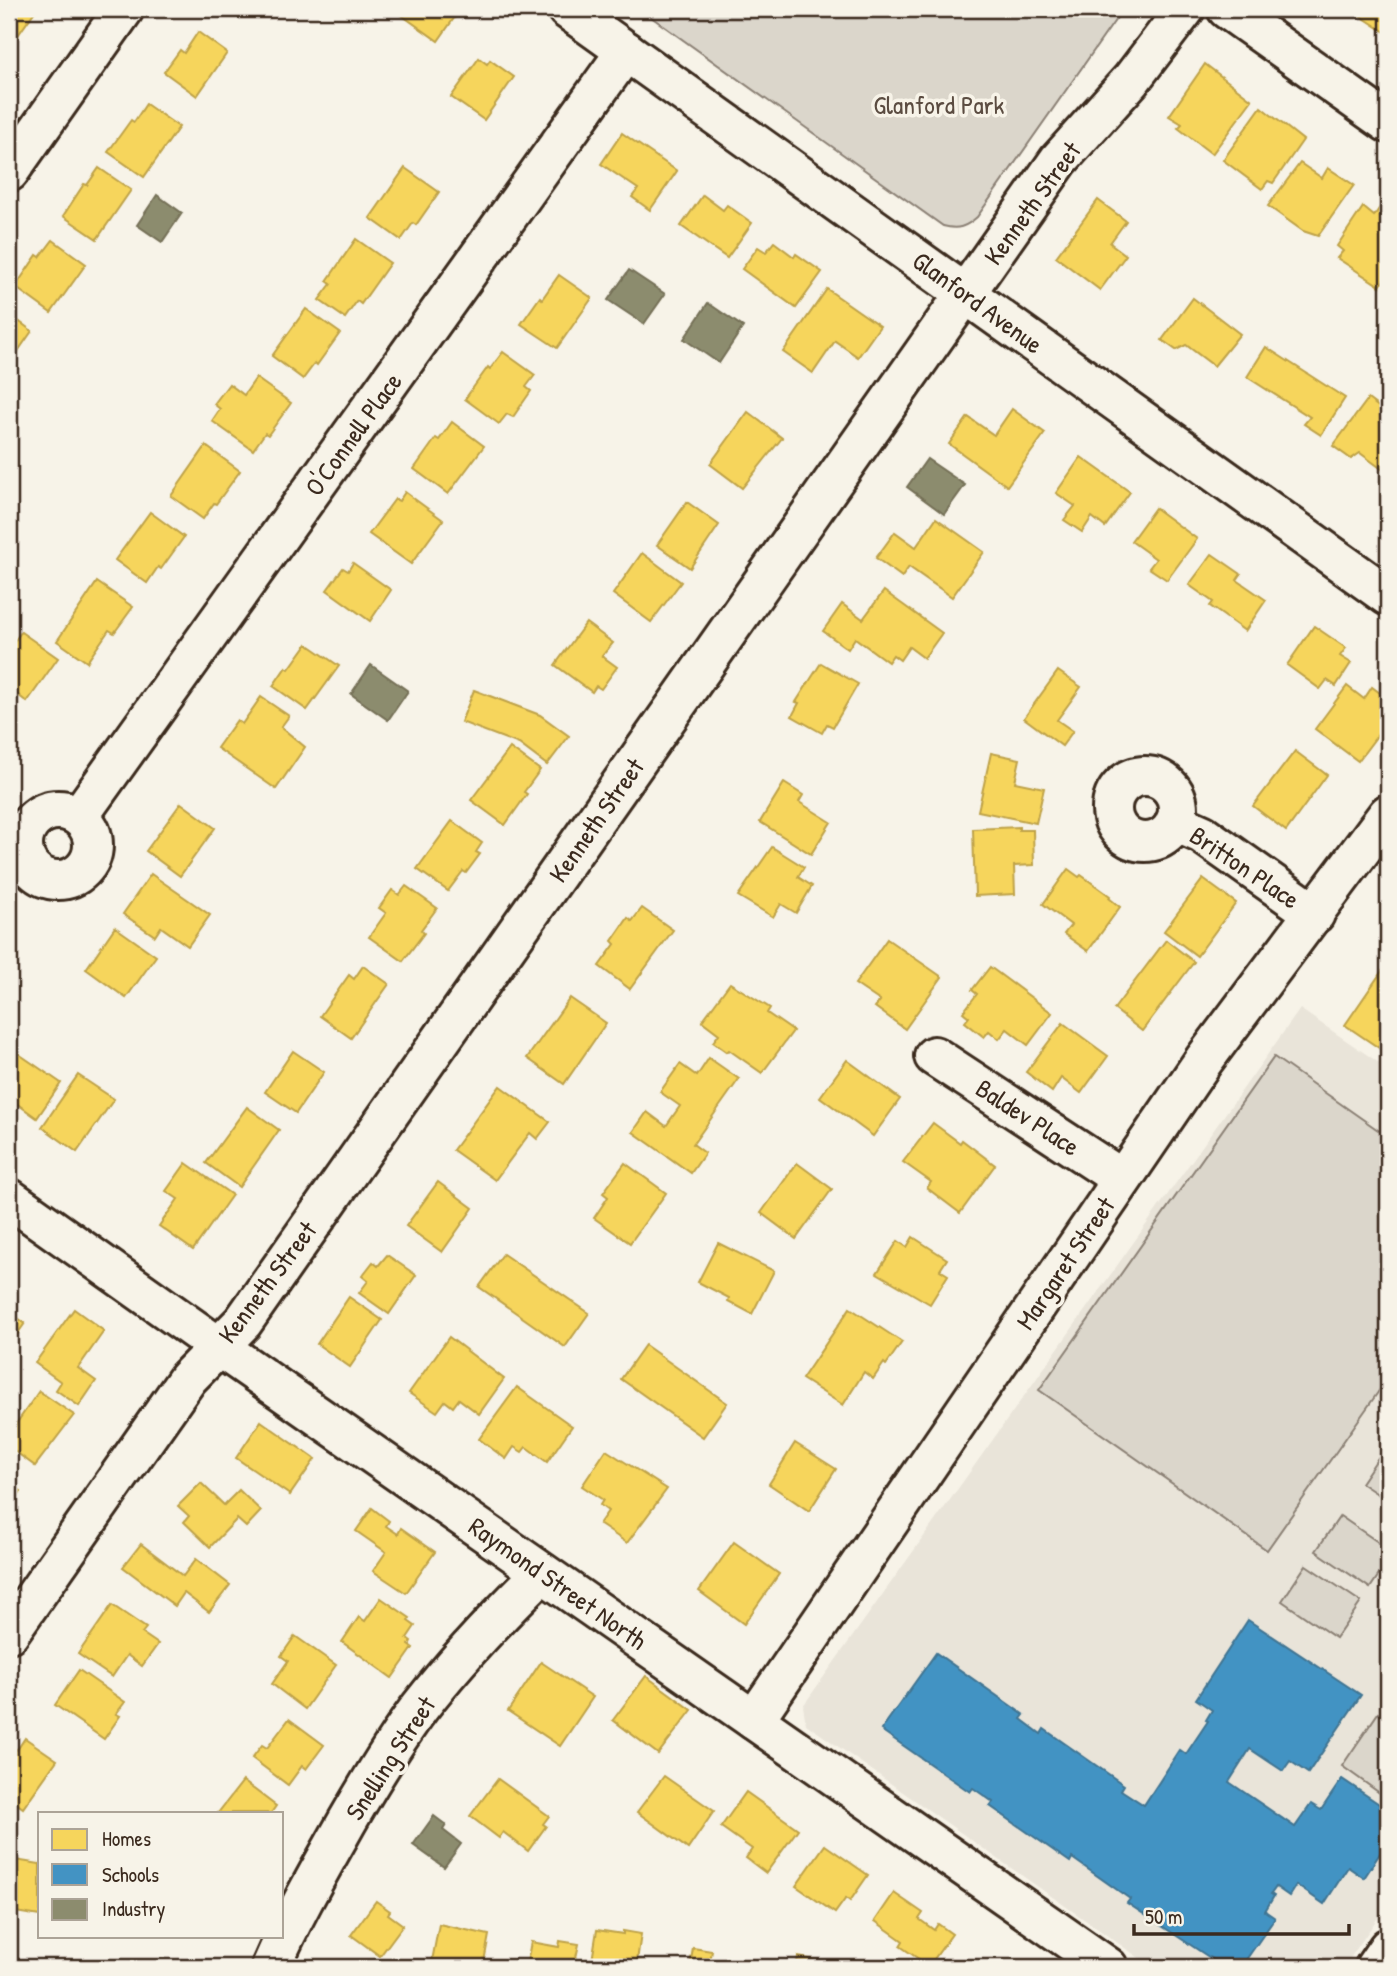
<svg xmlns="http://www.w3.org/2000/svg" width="1397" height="1976" viewBox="0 0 1397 1976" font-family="'Patrick Hand',sans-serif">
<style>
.built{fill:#e9e4d9}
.green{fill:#dbd6cb;stroke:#8b8074;stroke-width:2}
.homes{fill:#f6d55c;stroke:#bea249;stroke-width:2}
.schools{fill:#4393c3;stroke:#417492;stroke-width:2}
.industry{fill:#8c8c6e;stroke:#746f56;stroke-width:2}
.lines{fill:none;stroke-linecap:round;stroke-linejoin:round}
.minor-casing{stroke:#3b2a1e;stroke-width:44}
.major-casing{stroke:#3b2a1e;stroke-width:44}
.minor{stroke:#f7f3e8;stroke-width:38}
.major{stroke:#f7f3e8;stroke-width:38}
.labels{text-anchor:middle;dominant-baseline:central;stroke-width:7;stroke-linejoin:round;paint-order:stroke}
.park-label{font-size:26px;fill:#5b4c41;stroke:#f7f3e8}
.street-label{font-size:26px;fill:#3b2a1e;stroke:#f7f3e8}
</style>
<rect width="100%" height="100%" fill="#f7f3e8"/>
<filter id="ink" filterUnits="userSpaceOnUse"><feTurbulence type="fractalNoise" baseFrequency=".0143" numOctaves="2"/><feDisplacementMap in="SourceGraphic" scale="14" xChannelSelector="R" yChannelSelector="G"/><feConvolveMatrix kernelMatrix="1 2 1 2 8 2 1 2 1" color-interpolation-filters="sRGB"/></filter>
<g filter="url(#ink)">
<!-- built -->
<polygon class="built" points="1300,1009 1388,1069 1388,1903 1344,1967 1152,1967 806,1724 803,1706"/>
<!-- green -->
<g class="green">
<path d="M640 9H1123L977 217C966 227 958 230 943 226Z"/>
<polygon points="1274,1057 1388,1137 1388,1378 1267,1550 1039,1390"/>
<polygon points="1388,1443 1388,1501 1361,1483"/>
<polygon points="1340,1516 1388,1549 1388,1561 1370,1588 1316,1551"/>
<polygon points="1306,1565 1361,1602 1336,1638 1282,1601"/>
<polygon points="1378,1713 1388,1720 1388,1799 1342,1766"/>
</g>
<!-- homes -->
<g class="homes">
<polygon points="9,9 32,9 35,11 9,48"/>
<polygon points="393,9 450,9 457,14 438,41"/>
<polygon points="1350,9 1388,9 1388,34"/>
<polygon points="198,32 227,53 197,96 164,72 180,50 184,53"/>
<polygon points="479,58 487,64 490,60 514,77 484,120 451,97"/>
<polygon points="1205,64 1252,100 1212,154 1178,128 1182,124 1169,116"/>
<polygon points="146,104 179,127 144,177 108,152 131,120 134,122"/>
<polygon points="1261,107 1303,140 1273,183 1268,181 1262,189 1223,160"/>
<polygon points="622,133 677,171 650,210 632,197 638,189 601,164"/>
<polygon points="1300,163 1322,178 1328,168 1354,185 1318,236 1303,231 1268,206"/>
<polygon points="99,168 131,190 97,239 63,216 84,184 87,185"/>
<polygon points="405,168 439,192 416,225 413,223 401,240 370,218"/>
<polygon points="703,195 723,210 727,205 752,223 727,258 681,226"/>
<polygon points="1098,200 1126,221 1110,243 1126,255 1100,290 1056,257"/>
<polygon points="1385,200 1388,203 1388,274 1380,286 1337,258 1343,251 1337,246 1363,207 1374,216"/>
<polygon points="356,239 390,263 361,304 357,301 345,318 319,300 331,284 327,281"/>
<polygon points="53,240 86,264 51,313 15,287 37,255 40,257"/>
<polygon points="774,242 794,257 796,254 822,272 796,308 742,269 758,247 766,252"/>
<polygon points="559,275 592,298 557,348 521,324 540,297 542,299"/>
<polygon points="827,289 880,326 858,357 835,341 813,373 783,352"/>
<polygon points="1193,298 1240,334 1214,366 1186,345 1176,350 1162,340"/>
<polygon points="306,309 340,333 317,365 315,363 303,379 272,356"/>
<polygon points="9,314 32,331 9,364"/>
<polygon points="1266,347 1345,398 1321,435 1304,424 1310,417 1247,377"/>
<polygon points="503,352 535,375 526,387 531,391 513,417 507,414 499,424 465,399 488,367 490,369"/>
<polygon points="256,378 291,403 268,435 265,433 253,450 212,421 220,409 214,404 229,384 244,395"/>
<polygon points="1368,399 1388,414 1388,469 1386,472 1360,453 1351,459 1333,446"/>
<polygon points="1012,409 1045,433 1007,486 949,444 968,417 994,435"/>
<polygon points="748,412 782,438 742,488 710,464"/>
<polygon points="452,422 484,446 448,494 414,469 436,438 439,440"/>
<polygon points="206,446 240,471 216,504 214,503 203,519 171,496"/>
<polygon points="1081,457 1130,492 1105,527 1092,517 1082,532 1064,520 1075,506 1056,493"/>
<polygon points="405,492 443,520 411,564 369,534 395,499 399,501"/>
<polygon points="687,502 719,525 690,568 657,545"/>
<polygon points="1155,508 1197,539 1167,580 1149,568 1156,559 1131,541"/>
<polygon points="150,512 184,537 161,569 158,567 147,583 115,560"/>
<polygon points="936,518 984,552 952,597 909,567 902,577 876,558 895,532 916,547"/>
<polygon points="642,553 681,582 651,622 613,594"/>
<polygon points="1212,554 1241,574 1237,580 1266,600 1245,631 1210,606 1213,602 1189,585"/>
<polygon points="353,563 391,590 370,621 327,590 343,568 348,571"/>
<polygon points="97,582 133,607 114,633 109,630 87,662 57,641"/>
<polygon points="884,591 942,633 924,658 909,647 900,660 893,655 888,662 855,638 848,649 823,631 842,604 863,619"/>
<polygon points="586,623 613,643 602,656 617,667 601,689 596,686 592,692 555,665"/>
<polygon points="1314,626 1346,648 1340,656 1351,663 1336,686 1327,680 1320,689 1287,665"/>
<polygon points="21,632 58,658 27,702 9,688 9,649"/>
<polygon points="307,644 339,666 307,710 273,686 286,667 289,669"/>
<polygon points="821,663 858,684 833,727 827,724 822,733 792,716 799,703 796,702"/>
<polygon points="1058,671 1081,687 1057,720 1073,731 1062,746 1024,718"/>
<polygon points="1347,686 1364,699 1372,687 1388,699 1388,721 1358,761 1315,729"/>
<polygon points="474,690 540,715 569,736 547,765 519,744 461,722"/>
<polygon points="261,697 289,716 281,727 305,747 276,789 217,748 237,720 242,724"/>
<polygon points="510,748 540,770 524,792 527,794 505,825 471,800"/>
<polygon points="1295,751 1327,775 1286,831 1253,806"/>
<polygon points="991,753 1020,759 1015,782 1044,788 1036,823 978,811"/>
<polygon points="784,783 803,795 799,802 831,822 811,854 760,822"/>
<polygon points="181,803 215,828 180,876 146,851"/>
<polygon points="452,821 482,843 476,852 480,854 466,873 463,871 448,891 417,869"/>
<polygon points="1019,827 1019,830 1033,830 1034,865 1014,866 1015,894 975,896 973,829"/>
<polygon points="772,847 804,867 798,877 812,886 796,913 781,904 773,917 738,896"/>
<polygon points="1068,869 1079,877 1081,875 1110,896 1109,898 1120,907 1088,951 1064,934 1071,925 1043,904"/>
<polygon points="151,874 210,915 188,946 161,927 155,936 123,914"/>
<polygon points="1203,879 1236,903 1197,956 1164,931"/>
<polygon points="406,886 437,908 421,930 424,933 403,961 369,937 386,913 379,908 392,890 399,895"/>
<polygon points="642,908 673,930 630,989 599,966 615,944 612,941 628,918 632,921"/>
<polygon points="115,927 156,956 126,998 86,969"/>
<polygon points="887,939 942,977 905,1029 875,1007 880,1001 855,984"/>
<polygon points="1166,940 1194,962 1142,1031 1114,1009"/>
<polygon points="363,966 389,984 351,1038 320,1016 349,975 354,979"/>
<polygon points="990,967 1052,1013 1028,1045 1007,1029 999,1039 989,1031 984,1037 965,1022 969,1017 963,1012 977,994 972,990"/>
<polygon points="1382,971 1388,975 1388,1054 1345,1025"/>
<polygon points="730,983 770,1008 767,1013 793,1031 762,1073 729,1050 727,1052 713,1042 719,1034 702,1021"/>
<polygon points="570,998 606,1023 564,1084 527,1058"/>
<polygon points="1063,1023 1108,1056 1081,1093 1061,1078 1052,1092 1026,1072"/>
<polygon points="13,1050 61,1083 37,1118 9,1098 9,1057"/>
<polygon points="293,1051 324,1072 296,1113 265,1092"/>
<polygon points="709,1058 739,1079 693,1144 705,1153 691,1173 633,1132 647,1112 666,1126 680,1106 660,1092 680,1064 697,1076"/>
<polygon points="847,1060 900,1099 873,1136 820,1097"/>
<polygon points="78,1075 114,1099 77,1152 42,1127"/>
<polygon points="500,1086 550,1122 537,1139 530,1133 495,1180 453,1150"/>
<polygon points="247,1107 279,1130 239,1187 206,1163"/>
<polygon points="933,1123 960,1143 962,1140 995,1165 960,1213 927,1188 931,1182 903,1162"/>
<polygon points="186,1163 232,1195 193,1250 159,1226 178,1199 166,1191"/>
<polygon points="625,1163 666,1193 630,1243 594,1218 608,1197 603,1193"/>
<polygon points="797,1163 832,1189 796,1239 761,1213"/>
<polygon points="438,1182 473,1208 442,1252 406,1226"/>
<polygon points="913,1237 947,1259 940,1270 948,1275 930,1304 877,1273 898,1241 907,1247"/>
<polygon points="718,1243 774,1271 752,1314 728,1301 729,1298 698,1282"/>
<polygon points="503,1254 589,1313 565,1347 479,1287"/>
<polygon points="387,1255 416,1275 389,1314 359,1293 368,1281 362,1276 373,1262 378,1266"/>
<polygon points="349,1297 382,1320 350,1367 317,1344"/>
<polygon points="850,1308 902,1342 886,1365 884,1363 873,1379 864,1372 843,1405 802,1379"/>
<polygon points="74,1309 104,1331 78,1368 96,1381 79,1406 56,1390 61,1382 35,1363"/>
<polygon points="9,1312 25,1323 9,1346"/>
<polygon points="449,1337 504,1379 479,1414 459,1399 453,1407 445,1401 437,1412 409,1393"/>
<polygon points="645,1345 727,1403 703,1437 621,1379"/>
<polygon points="517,1387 572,1426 547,1462 526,1447 522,1452 514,1447 506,1459 479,1439"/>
<polygon points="39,1391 74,1415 35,1466 9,1447 9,1434"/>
<polygon points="261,1421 315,1459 290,1495 236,1458"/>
<polygon points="795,1443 836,1469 809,1511 769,1484"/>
<polygon points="606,1450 667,1489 627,1543 599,1524 608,1511 600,1505 603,1500 582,1486"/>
<polygon points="9,1483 21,1491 9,1508"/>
<polygon points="201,1483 224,1505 239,1490 261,1511 246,1527 237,1519 210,1547 184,1522 189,1516 178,1506"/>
<polygon points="372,1508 389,1521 386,1526 398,1534 401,1528 435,1552 406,1593 373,1571 386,1552 356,1531"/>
<polygon points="734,1542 779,1574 744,1624 699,1591"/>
<polygon points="141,1544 183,1576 196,1559 230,1585 209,1612 184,1593 175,1606 123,1567"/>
<polygon points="381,1598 410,1618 408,1621 415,1626 407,1638 411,1641 409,1645 413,1648 392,1678 342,1642 359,1617 365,1621"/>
<polygon points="112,1605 146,1628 142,1633 158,1644 142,1666 127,1655 112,1677 78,1654"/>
<polygon points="295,1636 336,1665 305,1709 272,1684 288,1661 281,1656"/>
<polygon points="541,1662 593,1697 560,1746 508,1711"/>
<polygon points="79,1670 125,1702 116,1714 120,1716 104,1739 55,1705"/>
<polygon points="646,1676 692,1710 658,1754 613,1720"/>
<polygon points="289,1719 324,1745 306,1769 302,1766 288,1785 252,1758 262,1745 267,1748"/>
<polygon points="25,1738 57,1760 23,1808 9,1798 9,1750 12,1746 17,1750"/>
<polygon points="664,1776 714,1811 688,1849 637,1812"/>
<polygon points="498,1779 549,1816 543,1824 546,1826 528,1851 503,1832 499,1838 470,1816"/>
<polygon points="243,1781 276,1806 271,1813 218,1813"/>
<polygon points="746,1792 798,1829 766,1873 746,1858 752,1849 721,1827"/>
<polygon points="825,1845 868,1875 850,1901 846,1898 835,1913 796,1886"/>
<polygon points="9,1859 40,1864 40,1916 9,1911"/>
<polygon points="894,1893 923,1913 919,1919 934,1930 938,1924 952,1934 929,1966 900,1946 903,1941 875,1921"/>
<polygon points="376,1901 390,1911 388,1914 403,1925 380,1956 351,1935"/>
<polygon points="439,1924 489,1935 483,1967 462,1967 432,1961"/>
<polygon points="597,1930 623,1934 623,1931 641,1934 637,1961 649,1963 648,1967 591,1967"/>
<polygon points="560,1941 579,1944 574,1967 526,1967 531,1942 559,1947"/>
<polygon points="693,1948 712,1951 709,1967 713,1967 690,1967"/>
<polygon points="798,1957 837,1964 837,1967 796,1967"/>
</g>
<!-- schools -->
<polygon class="schools" points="1248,1620 1361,1695 1308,1773 1290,1761 1283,1771 1250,1749 1229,1782 1295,1827 1311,1804 1321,1810 1342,1779 1388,1810 1388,1841 1364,1878 1348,1867 1324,1904 1296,1885 1289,1896 1276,1887 1271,1894 1274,1896 1265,1911 1275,1918 1241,1967 1224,1967 1127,1903 1130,1899 1072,1858 1070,1862 990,1806 993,1802 973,1788 970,1792 881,1730 936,1653 1024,1715 1021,1719 1041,1734 1044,1729 1124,1785 1121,1790 1144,1805 1180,1750 1186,1754 1208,1721 1206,1720 1212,1710 1196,1699"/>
<!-- industry -->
<g class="industry">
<polygon points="157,195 182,213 162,242 137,225"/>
<polygon points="629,270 665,294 644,324 608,300"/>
<polygon points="708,303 743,327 719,363 684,339"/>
<polygon points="927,459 965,485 944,514 907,487"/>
<polygon points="371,665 408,691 388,720 351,694"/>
<polygon points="434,1816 446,1825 443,1830 461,1844 444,1867 413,1845"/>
</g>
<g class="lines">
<defs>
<g id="minor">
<polyline points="1227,9 1388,123"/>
<polyline points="9,172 124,9"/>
<circle cx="1145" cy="809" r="33"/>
<circle cx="58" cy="845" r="35"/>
<polyline points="79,816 626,51"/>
<polyline points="1175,822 1202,834 1315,914"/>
<polyline points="934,1056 1122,1179"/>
<polyline points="9,1198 219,1347 1108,1967"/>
<polyline points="9,1633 188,1378 243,1322 1059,160 1131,80 1185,9"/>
<polyline points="754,1720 1204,1060 1388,814"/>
<path d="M271 1967C293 1916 321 1868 348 1820 370 1782 393 1743 420 1707 457 1659 499 1615 542 1573"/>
<polyline points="1375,1967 1388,1948"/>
</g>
<polyline id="major" points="567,9 1388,596"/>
</defs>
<!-- minor casing -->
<use href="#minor" class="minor-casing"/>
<!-- major casing -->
<use href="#major" class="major-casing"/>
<!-- minor -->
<use href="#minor" class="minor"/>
<!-- major -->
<use href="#major" class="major"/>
</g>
</g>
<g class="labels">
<!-- park labels -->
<g class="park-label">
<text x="939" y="104">Glanford Park</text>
</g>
<!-- street labels -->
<g class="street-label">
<text transform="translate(1032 203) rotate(-54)">Kenneth Street</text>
<text transform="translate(978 302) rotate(36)">Glanford Avenue</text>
<text transform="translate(353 434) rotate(-54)">O'Connell Place</text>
<text transform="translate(596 820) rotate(-55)">Kenneth Street</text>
<text transform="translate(1245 867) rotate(34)">Britton Place</text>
<text transform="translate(1028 1117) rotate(33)">Baldev Place</text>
<text transform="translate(1065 1263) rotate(-56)">Margaret Street</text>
<text transform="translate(267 1282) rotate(-53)">Kenneth Street</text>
<text transform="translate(558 1583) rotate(35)">Raymond Street North</text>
<text transform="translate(390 1758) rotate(-57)">Snelling Street</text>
</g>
</g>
<!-- margin -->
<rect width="1397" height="1976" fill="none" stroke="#f7f3e8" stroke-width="35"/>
<rect x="18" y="18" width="1362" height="1941" fill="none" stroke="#3b2a1e" stroke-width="2.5" filter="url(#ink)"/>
<!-- legend -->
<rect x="38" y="1812" width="245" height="126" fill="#f7f3e8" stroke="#aca397" stroke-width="2"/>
<rect x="52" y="1829" width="35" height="21" fill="#f6d55c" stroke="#aca397" stroke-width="2"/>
<text x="102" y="1846" font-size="21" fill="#3b2a1e">Homes</text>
<rect x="52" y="1864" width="35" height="21" fill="#4393c3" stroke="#aca397" stroke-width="2"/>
<text x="102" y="1882" font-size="21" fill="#3b2a1e">Schools</text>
<rect x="52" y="1899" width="35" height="21" fill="#8c8c6e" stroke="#aca397" stroke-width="2"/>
<text x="102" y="1916" font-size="21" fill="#3b2a1e">Industry</text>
<!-- scale -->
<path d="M1134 1924v10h215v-10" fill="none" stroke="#3b2a1e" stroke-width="3.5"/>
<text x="1145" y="1924" font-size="21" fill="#3b2a1e" stroke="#f7f3e8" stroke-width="5" paint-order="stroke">50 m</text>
</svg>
